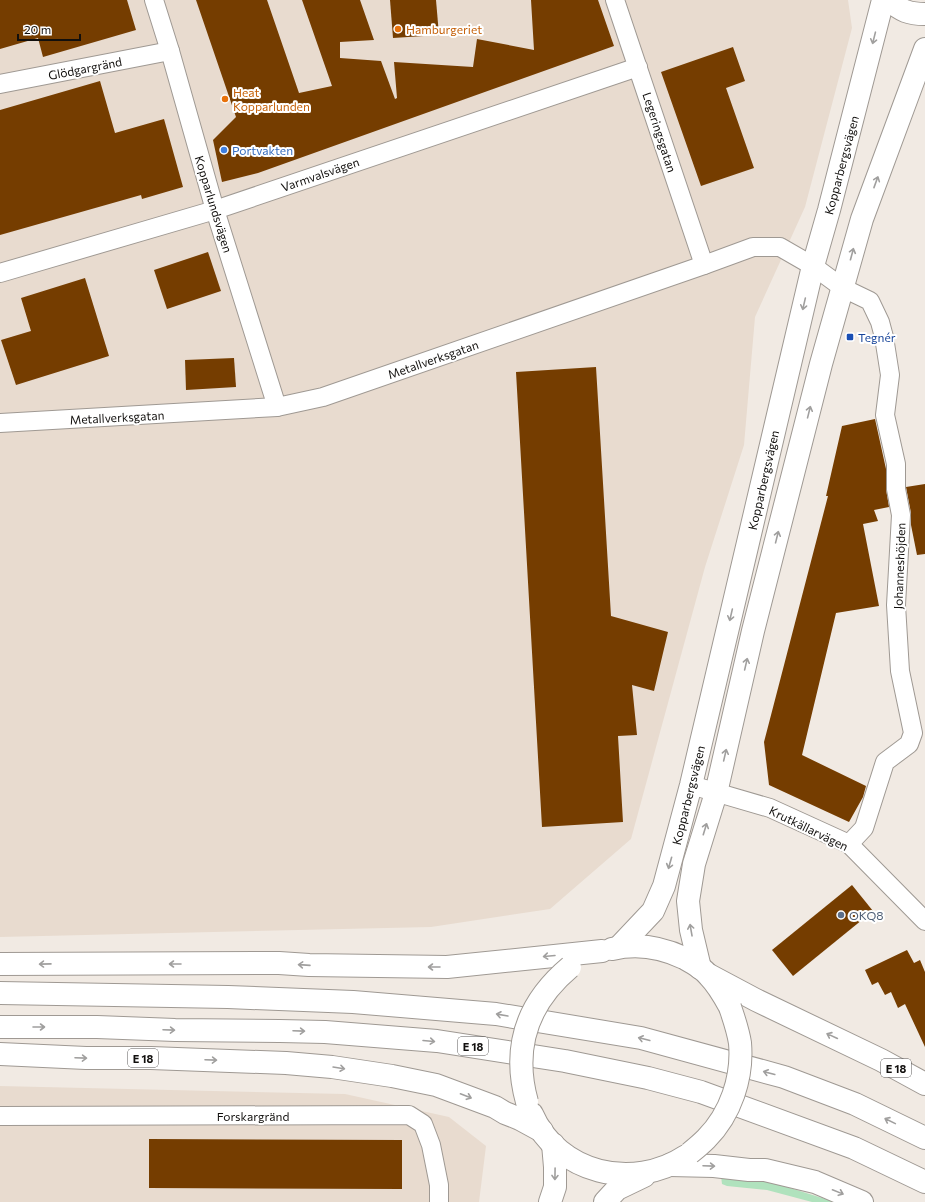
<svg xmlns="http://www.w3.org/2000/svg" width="925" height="1202" viewBox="0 0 925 1202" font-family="Commissioner,sans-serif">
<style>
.built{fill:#e8dbcf}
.green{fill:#b0e2bd}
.building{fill:#753d00}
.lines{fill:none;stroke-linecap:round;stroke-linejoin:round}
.street-casing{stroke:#9f9993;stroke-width:20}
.secondary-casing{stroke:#9f9993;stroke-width:24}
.highway-casing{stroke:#9f9993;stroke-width:24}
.street{stroke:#fff;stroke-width:18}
.secondary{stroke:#fff;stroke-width:22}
.highway{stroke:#fff;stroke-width:22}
.secondary-bridge-casing{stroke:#9f9993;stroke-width:24;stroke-linecap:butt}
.secondary-bridge{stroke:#fff;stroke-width:22}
.oneway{stroke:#a09f9e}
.food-dot{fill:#e8710a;stroke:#fff;stroke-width:1.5}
.shop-dot{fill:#3f7fe0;stroke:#fff;stroke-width:1.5}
.transit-dot{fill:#1a4fb4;stroke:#fff;stroke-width:1.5}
.service-dot{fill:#5c6f8a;stroke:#fff;stroke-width:1.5}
.labels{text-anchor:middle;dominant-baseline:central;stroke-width:4;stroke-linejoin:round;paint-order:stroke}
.shield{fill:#fff;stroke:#585756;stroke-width:1}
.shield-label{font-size:11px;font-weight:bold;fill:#110f0d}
.food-label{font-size:12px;fill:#c56008;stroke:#fff;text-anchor:start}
.street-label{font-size:12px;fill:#110f0d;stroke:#fff}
.shop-label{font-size:12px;fill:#366cbe;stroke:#fff;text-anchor:start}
.transit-label{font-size:12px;fill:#164399;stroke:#fff;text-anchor:start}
.service-label{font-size:12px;fill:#4e5e75;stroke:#fff;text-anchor:start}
</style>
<rect width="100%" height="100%" fill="#f1eae3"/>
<!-- built -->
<g class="built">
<polygon points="0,0 848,0 852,28 805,207 755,317 744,445 705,567 631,839 550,909 431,927 0,937"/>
<polygon points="0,1086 345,1094 449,1117 486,1146 479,1202 0,1202"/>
</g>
<!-- green -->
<polygon class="green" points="721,1176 771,1182 835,1202 812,1202 767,1190 727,1186 722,1184"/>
<!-- building -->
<g class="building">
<polygon points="0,0 127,0 136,30 43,57 38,38 0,49"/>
<polygon points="196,0 267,0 299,93 332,86 302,0 360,0 374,40 340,42 340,58 381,61 395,99 397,98 394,62 473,67 477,39 534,50 531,0 598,0 614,46 258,173 222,182 213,140 236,117"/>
<polygon points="390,0 436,0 439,35 393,38"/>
<polygon points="733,47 745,81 726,88 754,168 701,186 661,72"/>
<polygon points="100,81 115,133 164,119 183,187 142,199 141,195 0,235 0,110"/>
<polygon points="208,252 221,291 167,309 154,270"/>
<polygon points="85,278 109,356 16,385 1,340 31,331 21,298"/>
<polygon points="234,358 236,387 186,390 185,360"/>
<polygon points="596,367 611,616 668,632 654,691 632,685 637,735 618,736 623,822 542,827 516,372"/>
<polygon points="875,419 886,469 886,489 889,507 874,510 878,521 863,524 879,606 836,613 802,755 866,786 863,797 849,822 769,785 764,742 828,496 826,496 842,426"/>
<polygon points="925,484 925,554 917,555 911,525 911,513 906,487"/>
<polygon points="852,885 873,911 793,976 772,950"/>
<polygon points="907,950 914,963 920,960 925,972 925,1047 905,1004 898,1008 891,992 885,995 878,982 872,985 865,970"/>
<polygon points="149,1139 402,1140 402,1189 149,1188"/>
</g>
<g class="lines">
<defs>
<g id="street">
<polyline points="154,0 170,51 215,210 277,407"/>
<polyline points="615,0 704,265"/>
<polyline points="0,84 170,51"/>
<polyline points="0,273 215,210 638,67"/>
<polyline points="0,423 277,407 323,397 704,265 753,247 780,247 813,266 843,288 870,301 880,322 884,337 890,375 885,415 896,464 896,489 901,515 896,605 900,671 913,733 909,744 885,762 864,828 849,844"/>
<polyline points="691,785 770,808 849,844 925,921"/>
<polyline points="0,1116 409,1115 423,1124 431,1145 439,1185 439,1202"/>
</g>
<g id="secondary">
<path d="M889 0C901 11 909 14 925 14"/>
<polyline points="619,947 653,911 664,886 691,785 813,266 829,210 883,0"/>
<path d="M612 949C637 943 661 947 684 958 693 963 703 968 709 976 718 985 724 996 730 1007"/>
<polyline points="700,968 691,930 688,901 694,864 716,793 753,631 821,364 862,219 925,49"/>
<path d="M532 1114C558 1174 633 1191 686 1156"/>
<polyline points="550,1202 555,1187 555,1167 553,1144"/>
<polyline points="605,1202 617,1189 644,1176"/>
</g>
<g id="highway">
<polyline points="0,964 279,963 309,965 447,967 602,951"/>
<polyline points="709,975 756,1000 881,1060 925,1084"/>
<polyline points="0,993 228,997 353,1002 496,1014 641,1038 784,1077 855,1104 925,1138"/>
<polyline points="0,1027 97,1027 175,1030 280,1031 325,1032 437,1041 565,1061 648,1078 701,1092 854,1148 925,1182"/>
<polyline points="0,1054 86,1058 151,1058 286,1063 332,1067 392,1076 436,1085 495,1107 505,1113 520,1119 542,1131"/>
<polyline points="670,1165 714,1166 749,1170 765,1170 815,1182 862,1202"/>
</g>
</defs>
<!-- street casing -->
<use href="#street" class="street-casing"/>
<!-- secondary casing -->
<use href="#secondary" class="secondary-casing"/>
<!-- highway casing -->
<use href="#highway" class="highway-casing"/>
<!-- street -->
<use href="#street" class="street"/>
<!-- secondary -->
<use href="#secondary" class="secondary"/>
<!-- highway -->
<use href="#highway" class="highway"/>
<defs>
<g id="secondary-bridge">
<path d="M527 1102C512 1048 527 1003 570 967"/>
<path d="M690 1153C695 1149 701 1144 706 1139 731 1114 743 1077 740 1043 738 1030 734 1019 730 1007"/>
</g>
</defs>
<!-- secondary-bridge casing -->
<use href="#secondary-bridge" class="secondary-bridge-casing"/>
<!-- secondary-bridge -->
<use href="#secondary-bridge" class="secondary-bridge"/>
</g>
<!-- one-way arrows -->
<defs><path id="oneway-shaft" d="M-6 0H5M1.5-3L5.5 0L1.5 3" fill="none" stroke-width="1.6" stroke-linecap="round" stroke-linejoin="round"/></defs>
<g class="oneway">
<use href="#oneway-shaft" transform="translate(874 38) rotate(104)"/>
<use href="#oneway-shaft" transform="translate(876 182) rotate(-70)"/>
<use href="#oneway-shaft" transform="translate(852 254) rotate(-75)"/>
<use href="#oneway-shaft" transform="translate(804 304) rotate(103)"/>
<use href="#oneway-shaft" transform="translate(809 412) rotate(-76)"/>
<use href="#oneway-shaft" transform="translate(777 537) rotate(-76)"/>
<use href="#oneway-shaft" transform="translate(731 615) rotate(103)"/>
<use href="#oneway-shaft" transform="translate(746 664) rotate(-77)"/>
<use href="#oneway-shaft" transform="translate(725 755) rotate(-77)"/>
<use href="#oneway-shaft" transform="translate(705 829) rotate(-73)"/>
<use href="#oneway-shaft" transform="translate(670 863) rotate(106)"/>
<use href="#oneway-shaft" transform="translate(691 930) rotate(-100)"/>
<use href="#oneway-shaft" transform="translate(549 956) rotate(175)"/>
<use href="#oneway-shaft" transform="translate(45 964) rotate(179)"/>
<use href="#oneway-shaft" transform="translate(175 964) rotate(-180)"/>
<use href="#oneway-shaft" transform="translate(304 965) rotate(-176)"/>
<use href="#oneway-shaft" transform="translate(434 967) rotate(180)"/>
<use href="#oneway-shaft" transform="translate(502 1015) rotate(-170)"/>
<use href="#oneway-shaft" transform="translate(39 1027)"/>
<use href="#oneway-shaft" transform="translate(169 1030) rotate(2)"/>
<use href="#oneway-shaft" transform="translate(299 1031) rotate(2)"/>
<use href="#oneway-shaft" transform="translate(832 1036) rotate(-155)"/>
<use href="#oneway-shaft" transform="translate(644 1039) rotate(-166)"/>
<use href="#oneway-shaft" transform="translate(429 1041) rotate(5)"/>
<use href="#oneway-shaft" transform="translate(81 1058) rotate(2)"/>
<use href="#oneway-shaft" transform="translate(211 1060) rotate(2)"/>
<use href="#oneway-shaft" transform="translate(339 1068) rotate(9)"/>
<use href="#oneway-shaft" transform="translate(769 1073) rotate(-165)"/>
<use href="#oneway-shaft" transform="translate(466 1096) rotate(21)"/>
<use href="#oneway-shaft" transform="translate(890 1121) rotate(-154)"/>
<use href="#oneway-shaft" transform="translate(709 1166) rotate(2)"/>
<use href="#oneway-shaft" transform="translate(555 1174) rotate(91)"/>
<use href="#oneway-shaft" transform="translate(838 1192) rotate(22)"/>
</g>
<!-- markers -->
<g class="food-dot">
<circle cx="398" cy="29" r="4"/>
<circle cx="225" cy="99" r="4"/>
</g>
<circle class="shop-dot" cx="224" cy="150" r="4"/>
<rect class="transit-dot" x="846" y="333" width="8" height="8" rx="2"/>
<circle class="service-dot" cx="841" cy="915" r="4"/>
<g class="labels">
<!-- shield labels -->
<g class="shield">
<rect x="458" y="1037" width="30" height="18" rx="3"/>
<rect x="128" y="1049" width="30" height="18" rx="3"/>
<rect x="881" y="1059" width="30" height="18" rx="3"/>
</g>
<g class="shield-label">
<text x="473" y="1046">E 18</text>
<text x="143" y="1058">E 18</text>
<text x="896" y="1068">E 18</text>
</g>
<!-- food labels -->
<g class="food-label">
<text x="406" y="29">Hamburgeriet</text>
<text x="233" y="92">Heat<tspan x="233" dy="14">Kopparlunden</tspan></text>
</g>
<!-- street labels -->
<g class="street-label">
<text transform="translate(85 68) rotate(-11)">Glödgargränd</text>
<text transform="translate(660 132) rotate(72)">Legeringsgatan</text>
<text transform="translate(841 165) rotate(-75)">Kopparbergsvägen</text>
<text transform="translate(320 174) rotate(-19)">Varmvalsvägen</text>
<text transform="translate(214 204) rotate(73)">Kopparlundsvägen</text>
<text transform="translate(433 359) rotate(-19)">Metallverksgatan</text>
<text transform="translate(117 417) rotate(-3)">Metallverksgatan</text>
<text transform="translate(763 480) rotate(-77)">Kopparbergsvägen</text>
<text transform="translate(899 566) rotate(-88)">Johanneshöjden</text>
<text transform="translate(688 795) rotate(-76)">Kopparbergsvägen</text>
<text transform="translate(809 828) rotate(26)">Krutkällarvägen</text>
<text x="253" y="1116">Forskargränd</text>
</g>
<!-- shop labels -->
<g class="shop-label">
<text x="232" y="150">Portvakten</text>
</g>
<!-- transit labels -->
<g class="transit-label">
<text x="858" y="337">Tegnér</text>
</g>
<!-- service labels -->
<g class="service-label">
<text x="849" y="915">OKQ8</text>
</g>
</g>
<!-- scale -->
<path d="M18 34v6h62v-6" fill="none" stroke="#110f0d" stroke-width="2"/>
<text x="24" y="34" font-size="12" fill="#110f0d" stroke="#ffffff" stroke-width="3" paint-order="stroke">20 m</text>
</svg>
